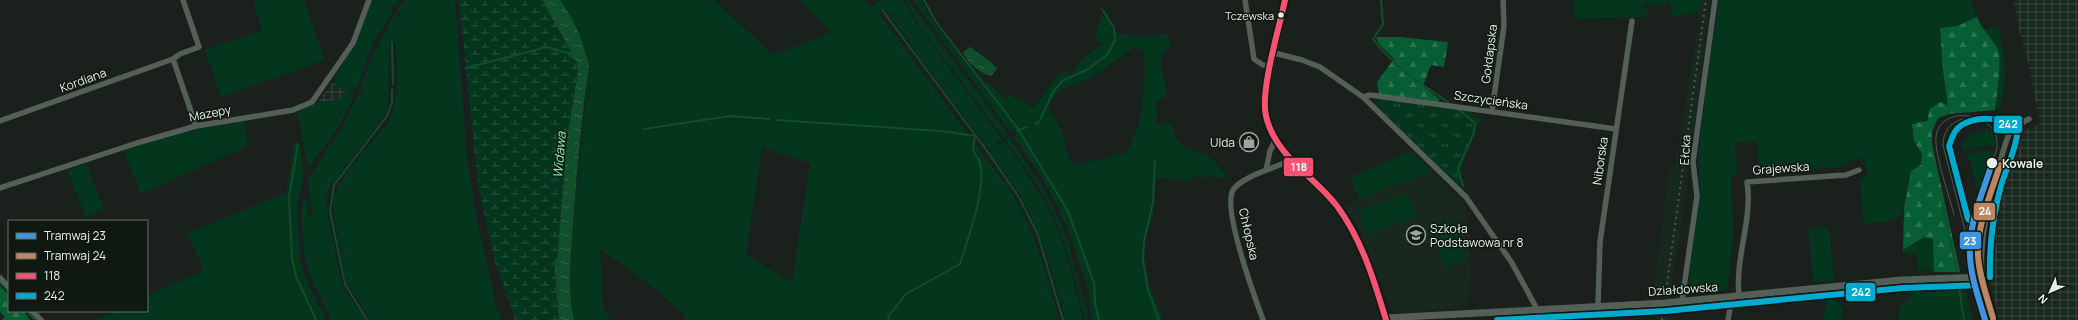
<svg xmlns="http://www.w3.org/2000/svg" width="2078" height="320" viewBox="0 0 2078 320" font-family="Manrope,sans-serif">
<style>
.built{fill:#19281e}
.industrial{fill:url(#industrial-grid)}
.green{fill:#04361d;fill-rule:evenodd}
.forest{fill:url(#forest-firs)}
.wetland{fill:url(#wetland-marsh)}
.park{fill:url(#park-tufts)}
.water{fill:url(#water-ripples)}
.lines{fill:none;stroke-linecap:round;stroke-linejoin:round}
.stream{stroke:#104e2c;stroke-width:2}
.minor{stroke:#545f58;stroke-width:5.5}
.tertiary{stroke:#545f58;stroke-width:7}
.tram{stroke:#515853;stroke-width:1}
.rail{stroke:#515853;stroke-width:2;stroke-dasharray:2 4;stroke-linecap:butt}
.bus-1-casing{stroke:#0f1912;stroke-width:9}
.bus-2-casing{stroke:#0f1912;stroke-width:9}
.bus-1{stroke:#f65372;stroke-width:6}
.bus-2{stroke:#00a9ce;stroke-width:6}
.tram-1-casing{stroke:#0f1912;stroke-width:9}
.tram-2-casing{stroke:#0f1912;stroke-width:9}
.tram-1{stroke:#4094de;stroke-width:6}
.tram-2{stroke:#bb8660;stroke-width:6}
.bus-dot{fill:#e8efea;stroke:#0f1912;stroke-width:1.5}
.labels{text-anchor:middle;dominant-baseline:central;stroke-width:3;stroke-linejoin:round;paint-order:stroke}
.bus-label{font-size:11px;fill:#e8efea;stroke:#0f1912;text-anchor:end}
.street-label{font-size:12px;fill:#e8efea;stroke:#0f1912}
.poi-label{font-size:12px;fill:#e8efea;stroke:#0f1912;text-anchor:end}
.stop-label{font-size:12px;font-weight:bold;fill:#e8efea;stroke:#0f1912;text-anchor:start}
.water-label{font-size:13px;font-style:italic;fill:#89f7b1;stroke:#0f1912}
.line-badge{stroke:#0f1912;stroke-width:1.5}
.badge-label{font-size:11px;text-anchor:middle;font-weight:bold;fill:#fff}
</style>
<defs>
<pattern id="industrial-grid" width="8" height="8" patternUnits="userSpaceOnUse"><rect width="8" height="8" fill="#19281e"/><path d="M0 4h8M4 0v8" fill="none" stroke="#3a483f"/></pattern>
<pattern id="forest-firs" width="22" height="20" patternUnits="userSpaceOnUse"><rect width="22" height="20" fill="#075e35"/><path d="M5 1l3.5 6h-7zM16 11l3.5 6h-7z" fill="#2b7552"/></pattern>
<pattern id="wetland-marsh" width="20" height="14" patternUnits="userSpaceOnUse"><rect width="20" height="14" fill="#04361d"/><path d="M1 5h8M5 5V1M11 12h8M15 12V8" fill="none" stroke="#29533e"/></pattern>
<pattern id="park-tufts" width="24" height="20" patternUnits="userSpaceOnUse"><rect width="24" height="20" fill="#04361d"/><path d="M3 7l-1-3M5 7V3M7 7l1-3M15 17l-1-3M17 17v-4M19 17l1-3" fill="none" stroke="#29533e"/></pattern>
<pattern id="water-ripples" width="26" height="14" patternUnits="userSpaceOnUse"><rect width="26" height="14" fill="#104e2c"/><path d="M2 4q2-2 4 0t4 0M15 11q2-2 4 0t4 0" fill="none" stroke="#33684b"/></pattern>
</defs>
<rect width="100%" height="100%" fill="#1a201c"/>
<!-- built -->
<g class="built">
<polygon points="1702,0 1710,0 1686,195 1670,297 1655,298 1655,285 1669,167 1675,167"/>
<polygon points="1411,151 1464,204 1469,229 1471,265 1468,305 1462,304 1461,308 1393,313 1360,231 1344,205 1359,199 1350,177"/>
<polygon points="1657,306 1672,306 1670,320 1655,320"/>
</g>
<!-- industrial -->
<g class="industrial">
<polygon points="2013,0 2078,0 2078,320 1999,320 1990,281 1988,260 1991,221 1997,197 2005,191 2005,185 2002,180 2014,140 2022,130 2040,124 2027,57 2020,33"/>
<polygon points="333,82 346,91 341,99 317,103"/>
</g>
<!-- green -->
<g class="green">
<polygon points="253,0 304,0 325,60 221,97 205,50 262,31"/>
<path d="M371 0H400L396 7 395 4H391L392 13 373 44 356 89 350 88V90L355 92C345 120 327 143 310 166H308L297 112 314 104 341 99 346 91 333 82 359 34Z"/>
<polygon points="404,0 455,0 467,157 476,214 497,309 502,320 371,320 346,282 335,223 333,206 335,193 348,170 391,119 397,92 396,43 389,44 388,108 385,115 330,187 327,194 327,210 342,286 365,320 331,320 311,278 305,259 301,216 303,197 306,200 308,217 312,215 308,181 310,176 345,123 359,93 364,95 365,93 359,90 372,57 395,13 401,18 403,16 396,11"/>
<path d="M560 0H714L773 55 833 32 799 0H864L871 7 881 0H904L917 25 1002 139 995 144 997 146 1004 141C1018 161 1033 182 1045 203 1065 239 1073 280 1083 320H1065C1055 280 1044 238 1024 202 1014 184 1001 168 989 151L993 148 992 147 988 149 886 10 879 14 1014 196C1036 236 1048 276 1059 320H684L686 316 652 286 600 249 603 304 610 320H574L571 308 570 280 576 194 589 67 567 9ZM762 147 810 163 792 282 746 255Z"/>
<path d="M906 0H908L990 109 1047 194 1067 238 1089 320H1085C1075 279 1066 238 1046 201 1035 179 1019 160 1005 140L1009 137 1008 135 1004 138 918 24Z"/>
<path d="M913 0H921C936 32 962 57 984 85L987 82 1009 102 1005 92 1034 108 1058 74 1066 71 1071 75 1083 58 1103 43 1094 38 1101 17 1105 16 1110 21 1113 32 1137 37 1168 34 1171 47 1166 50 1160 63 1168 96 1156 102 1157 125 1170 123C1173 130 1176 140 1182 145 1189 151 1195 150 1202 153 1213 158 1221 168 1227 178L1193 176V181L1156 178 1154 181 1153 214 1145 240 1144 261 1149 285 1163 320H1093L1089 302 1090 295 1083 271 1079 265 1071 238 1058 207 1041 177 1014 137 1018 132 1016 129 1013 131 1009 130ZM1135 47 1144 51C1146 81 1144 127 1126 153L1074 165 1068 155 1062 132 1049 108 1054 96 1065 88 1091 78Z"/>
<polygon points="1575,0 1702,0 1700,12 1672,17 1670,3 1643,5 1651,17 1574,19"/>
<polygon points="1720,0 1971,0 1977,17 1957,26 1940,28 1943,71 1948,106 1927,121 1914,141 1922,154 1921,165 1911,171 1904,208 1896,220 1864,224 1860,181 1868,173 1864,161 1858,157 1840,167 1760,174 1757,141 1735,142 1737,175 1731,176 1733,238 1727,290 1687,294 1700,194 1698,154 1712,45"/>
<polygon points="1999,26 2006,69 2001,109 1995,110 1999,70 1982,29"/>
<path d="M1968 119 1980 121C1964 127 1951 133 1954 152L1947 154C1942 136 1949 123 1968 119Z"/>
<polygon points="244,121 248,146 141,194 123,150 207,126"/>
<polygon points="1986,130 1992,130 1996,141 1995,147 1990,145 1963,150 1962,144 1969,135"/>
<polygon points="294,142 300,143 304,176 297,206 300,259 305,276 326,320 95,320 115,311 147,311 147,296 204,270 187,234 279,195 286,195"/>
<polygon points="1989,150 1995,151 1985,170 1978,192 1970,160 1968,160 1967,157 1971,153"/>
<polygon points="1411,151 1432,171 1359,199 1350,177"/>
<polygon points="86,163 104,209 86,217 67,170"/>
<polygon points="1407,193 1416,217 1368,235 1358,211"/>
<polygon points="1453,219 1466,260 1444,267 1431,226"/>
<polygon points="1829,228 1834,281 1814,282 1808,229"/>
<polygon points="1924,237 1933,239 1934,272 1931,272 1929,268 1918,273 1917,253 1903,254 1903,250"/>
<polygon points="1959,281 1960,286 1965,286 1973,320 1898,320 1900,308 1917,287"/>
<polygon points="1828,292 1843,309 1841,320 1823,320"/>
</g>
<!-- forest -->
<g class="forest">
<path d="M1977 17C1983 31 1990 36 1997 48 2003 57 1996 98 1995 110L1949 114 1938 118 1932 132V144L1960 272H1934L1933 239 1924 237 1903 250 1904 208 1911 171 1921 165 1922 154 1914 141 1912 124 1927 121 1930 109 1940 102 1948 106 1943 71 1940 28 1957 26Z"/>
<polygon points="1376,37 1400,37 1448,42 1444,67 1431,65 1423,86 1439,99 1439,102 1379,94 1377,82 1394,59 1379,44"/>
<polygon points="0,286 9,295 9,311 24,311 30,320 2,320 5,317 0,312"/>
</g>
<!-- wetland -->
<polygon class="wetland" points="459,0 542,0 576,60 578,71 568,132 557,258 554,261 559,320 515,320 494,259 478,184"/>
<!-- park -->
<path class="park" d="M1379 98 1471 111 1472 116 1482 119 1476 127V131C1468 150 1457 168 1461 188L1375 104Z"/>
<!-- water -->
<g class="water">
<path d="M542 0H560C575 20 584 43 589 67 581 120 577 173 573 226 571 257 567 289 574 320H559L554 261 557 258 568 132 578 71 576 60 568 56 569 52 571 51Z"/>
<path d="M970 47C979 54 990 59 997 69L991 76C980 74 967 62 963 52Z"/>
</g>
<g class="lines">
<!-- stream -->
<g class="stream">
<polyline points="924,0 936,22 1018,129 1068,211 1094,283 1095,303 1099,320"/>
<path d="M1381 0 1383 24 1373 39C1392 65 1421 84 1448 102"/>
<polyline points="883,11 987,151 1020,199 1038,235 1063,320"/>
<polyline points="392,43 393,84"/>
<polyline points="466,68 547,47 571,54"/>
<polyline points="1458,109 1475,123 1474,133 1458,168 1463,186"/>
<path d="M777 120 941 131 975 136 973 150C975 154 979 159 980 164 987 187 967 241 960 264L906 294 888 317 889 320"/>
<polyline points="1035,124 1039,122 1053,92 1062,81 1088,69 1107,55 1115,40 1114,28 1102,9"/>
<polyline points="644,129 730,116 769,119"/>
<polyline points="1016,131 1027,127"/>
<polyline points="298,144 289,197 292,258 296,276 316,320"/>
<polyline points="1155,161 1153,203 1144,241 1143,259 1148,290 1159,320"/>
<polyline points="1942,203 1957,272"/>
<polyline points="1958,281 1964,320"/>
<polyline points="0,282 9,292"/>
<polyline points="27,311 35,320"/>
<polyline points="367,320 345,284 330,211 334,185 387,116 392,103 392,90"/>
</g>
<!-- minor -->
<g class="minor">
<polyline points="1245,0 1254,59 1263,65 1271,66"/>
<polyline points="1274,53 1302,60 1320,67 1363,97 1466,197 1512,263 1543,320"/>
<polyline points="173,59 196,126"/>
<polyline points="1363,97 1370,95 1392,98 1616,129"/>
<polyline points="1492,111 1504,26 1503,0"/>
<polyline points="0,121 173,59 180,54 199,47 183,0"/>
<polyline points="1266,170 1270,151 1275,141"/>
<polyline points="0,188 137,143 196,126 293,110 312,102 353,43 369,0"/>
<path d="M1982 277C1979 236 1988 207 1999 168 2002 155 2005 140 2012 128L2029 119"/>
<polyline points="0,278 9,287"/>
<path d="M1739 295C1735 257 1753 219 1747 182L1846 175 1859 170"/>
<polyline points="1682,301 1697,196 1693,162 1715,0"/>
<polyline points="1598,305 1600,242 1632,21"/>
<polyline points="32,311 41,320"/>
<path d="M1263 320C1255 298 1222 209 1233 190 1240 178 1271 169 1284 163L1290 158"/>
<polyline points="1728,320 1732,296"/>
</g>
<!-- tertiary -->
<g class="tertiary">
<path d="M1285 0 1264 97C1264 152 1306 167 1336 205 1362 238 1374 281 1386 320"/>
<polyline points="1385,318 1665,303 1902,280 1982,277 1993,320"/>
</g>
<!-- tram -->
<g class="tram">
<path d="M1963 119C1950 122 1943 132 1943 145L1966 234 1967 266"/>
<path d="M1950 162C1962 181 1969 207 1968 229"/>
<path d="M1954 215C1950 198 1934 153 1936 137 1939 104 1996 112 1997 142 1998 149 1994 156 1992 163"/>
<polyline points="1971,223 1985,173 1994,157"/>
</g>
<!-- rail -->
<polyline class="rail" points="1662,320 1706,0"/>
<defs>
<path id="bus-1" d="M1285 0C1279 29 1260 90 1266 116 1275 156 1314 176 1337 206 1362 240 1374 280 1386 320"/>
<g id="bus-2">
<path d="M1976 226 1968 219 1949 146C1951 141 1953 133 1957 129 1970 114 2011 115 2017 135 2015 151 2007 167 2002 182 1993 214 1989 244 1990 277"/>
<polyline points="1497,320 1665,311 1903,288 1982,285"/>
</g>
</defs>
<!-- bus-1 casing -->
<use href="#bus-1" class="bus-1-casing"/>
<!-- bus-2 casing -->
<use href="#bus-2" class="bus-2-casing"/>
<!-- bus-1 -->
<use href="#bus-1" class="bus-1"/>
<!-- bus-2 -->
<use href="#bus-2" class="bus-2"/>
<defs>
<path id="tram-1" d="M1985 320C1979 299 1971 278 1970 256 1968 224 1983 193 1992 163"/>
<path id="tram-2" d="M1993 318C1987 297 1979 276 1978 255 1977 224 1991 194 2000 165"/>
</defs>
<!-- tram-1 casing -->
<use href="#tram-1" class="tram-1-casing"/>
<!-- tram-2 casing -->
<use href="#tram-2" class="tram-2-casing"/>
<!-- tram-1 -->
<use href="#tram-1" class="tram-1"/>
<!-- tram-2 -->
<use href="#tram-2" class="tram-2"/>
</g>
<!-- icons -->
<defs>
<symbol id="shop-ring" viewBox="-11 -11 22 22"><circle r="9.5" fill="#0f1912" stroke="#a0a7a2" stroke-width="1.5"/><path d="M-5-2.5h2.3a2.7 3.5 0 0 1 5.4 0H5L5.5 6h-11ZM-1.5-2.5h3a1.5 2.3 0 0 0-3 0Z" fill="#a0a7a2"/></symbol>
<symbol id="school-ring" viewBox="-11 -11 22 22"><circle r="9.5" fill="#0f1912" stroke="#a0a7a2" stroke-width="1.5"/><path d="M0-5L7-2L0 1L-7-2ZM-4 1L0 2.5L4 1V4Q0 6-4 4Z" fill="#a0a7a2"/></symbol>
</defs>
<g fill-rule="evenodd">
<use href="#shop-ring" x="1238" y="131" width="22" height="22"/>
<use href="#school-ring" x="1405" y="224" width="22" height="22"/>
</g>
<!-- markers -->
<g class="bus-dot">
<circle cx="1281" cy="15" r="3.5"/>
<circle cx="1992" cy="163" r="6"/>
</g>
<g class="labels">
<!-- bus labels -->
<g class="bus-label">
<text x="1274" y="15">Tczewska</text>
</g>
<!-- street labels -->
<g class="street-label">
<text transform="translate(1489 54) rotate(-83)">Gołdapska</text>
<text transform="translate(83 80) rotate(-20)">Kordiana</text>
<text transform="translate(1491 100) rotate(8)">Szczycieńska</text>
<text transform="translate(210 113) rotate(-11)">Mazepy</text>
<text transform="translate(1685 150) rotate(-86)">Ełcka</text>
<text transform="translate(1600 161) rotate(-82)">Niborska</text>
<text transform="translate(1781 168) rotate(-4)">Grajewska</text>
<text transform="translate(1249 234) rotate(77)">Chłopska</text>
<text transform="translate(1683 289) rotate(-4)">Działdowska</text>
</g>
<!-- poi labels -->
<g class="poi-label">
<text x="1235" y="142">Ulda</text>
<text x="1430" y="228" text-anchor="start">Szkoła<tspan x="1430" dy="14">Podstawowa nr 8</tspan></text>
</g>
<!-- stop labels -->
<g class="stop-label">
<text x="2002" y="163">Kowale</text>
</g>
<!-- water labels -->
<g class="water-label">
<text transform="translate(559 155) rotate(-85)">Widawa</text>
</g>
</g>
<g class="line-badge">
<rect x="1993" y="115" width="30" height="19" rx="4" fill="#00a9ce"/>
<rect x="1283" y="157" width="31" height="20" rx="4" fill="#f65372"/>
<rect x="1973" y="202" width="23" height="19" rx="4" fill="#bb8660"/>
<rect x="1959" y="231" width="23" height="19" rx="4" fill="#4094de"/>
<rect x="1845" y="282" width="31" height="20" rx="4" fill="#00a9ce"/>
</g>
<g class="badge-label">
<text x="2008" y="128">242</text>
<text x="1299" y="171">118</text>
<text x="1985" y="215">24</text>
<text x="1970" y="245">23</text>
<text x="1861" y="296">242</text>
</g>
<!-- legend -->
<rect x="8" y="220" width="140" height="92" fill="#0f1912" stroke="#666f68"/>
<rect x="16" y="233" width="20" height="6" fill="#4094de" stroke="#666f68"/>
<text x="44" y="240" font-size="12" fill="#e8efea">Tramwaj 23</text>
<rect x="16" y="253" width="20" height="6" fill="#bb8660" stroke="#666f68"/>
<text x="44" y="260" font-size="12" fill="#e8efea">Tramwaj 24</text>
<rect x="16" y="273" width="20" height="6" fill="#f65372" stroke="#666f68"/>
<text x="44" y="280" font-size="12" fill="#e8efea">118</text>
<rect x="16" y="293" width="20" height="6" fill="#00a9ce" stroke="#666f68"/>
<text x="44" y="300" font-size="12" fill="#e8efea">242</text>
<!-- north arrow -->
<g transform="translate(2050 292) rotate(225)" stroke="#0f1912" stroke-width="3" paint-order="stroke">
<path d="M0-3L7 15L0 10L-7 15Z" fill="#e8efea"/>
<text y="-6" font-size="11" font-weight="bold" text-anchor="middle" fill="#e8efea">N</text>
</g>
</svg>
